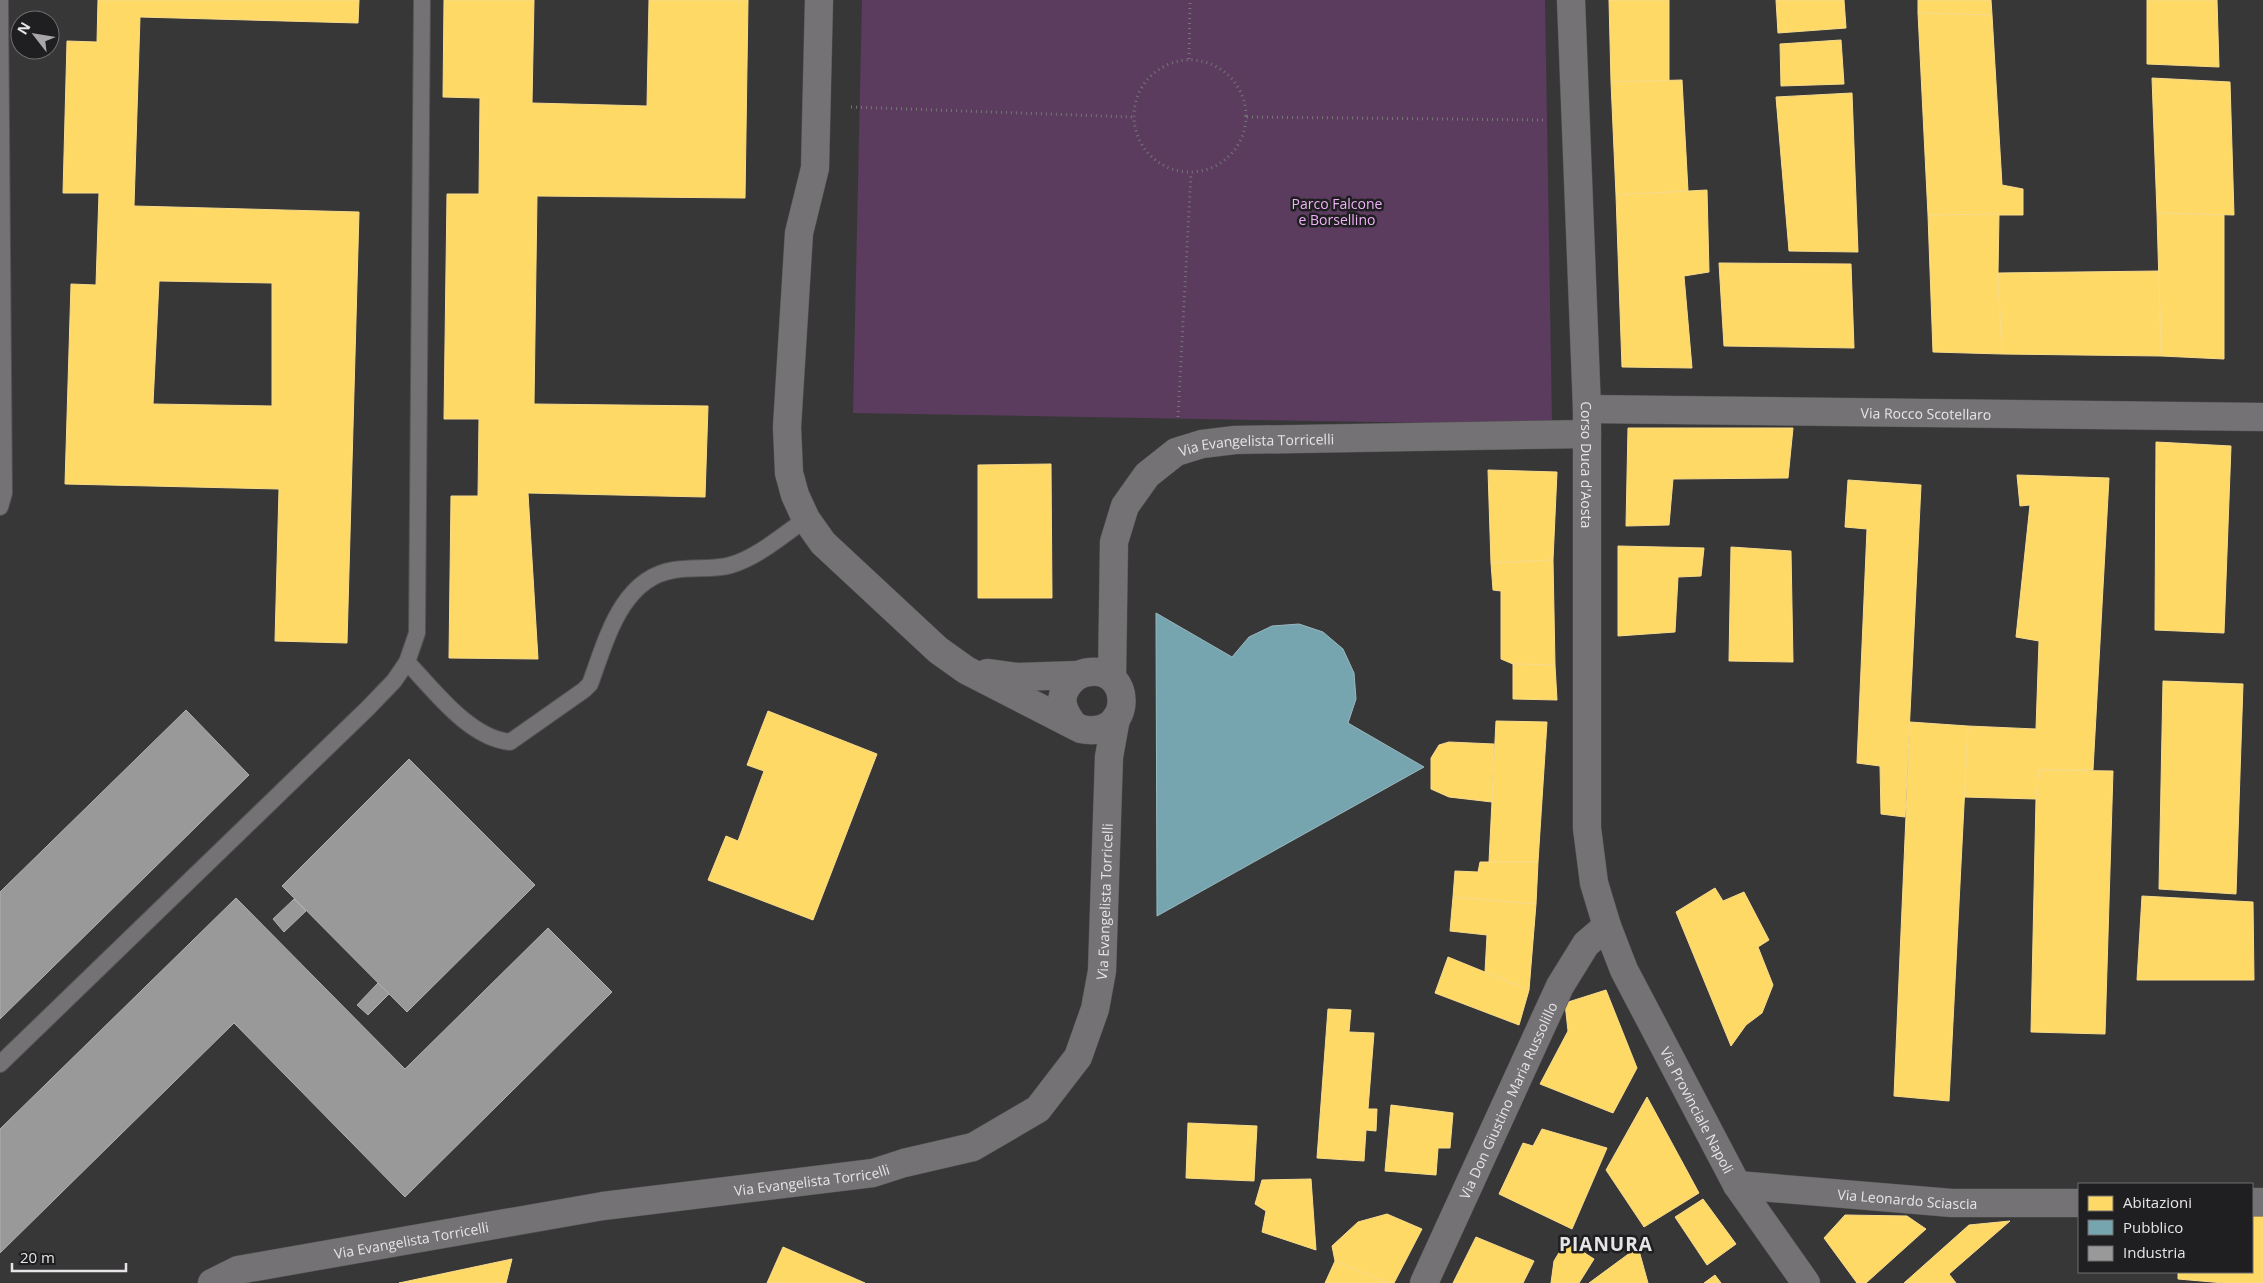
<svg xmlns="http://www.w3.org/2000/svg" width="2263" height="1283" viewBox="0 0 2263 1283" font-family="'Open Sans',sans-serif">
<style>
.green{fill:#5b3c5f}
.homes{fill:#ffd966;stroke:#f8dc8c;fill-rule:evenodd}
.public{fill:#76a5af;stroke:#98b8c0}
.industry{fill:#999;stroke:#b0b0b0}
.lines{fill:none;stroke-linecap:round;stroke-linejoin:round}
.lane-casing{stroke:#535353;stroke-width:18}
.street-casing{stroke:#535353;stroke-width:29}
.path{stroke:#767576;stroke-width:3;stroke-dasharray:1 4;stroke-linecap:butt}
.lane{stroke:#747274;stroke-width:16}
.street{stroke:#747274;stroke-width:28}
.labels{text-anchor:middle;dominant-baseline:central;stroke-width:5;stroke-linejoin:round;paint-order:stroke}
.park-label{font-size:14px;fill:#efb0f7;stroke:#1f1e20}
.street-label{font-size:14px;fill:#e6e4e6;stroke:#1f1e20}
.district-label{font-size:19px;font-weight:bold;letter-spacing:1px;fill:#e6e4e6;stroke:#1f1e20}
</style>
<rect width="100%" height="100%" fill="#383738"/>
<!-- green -->
<polygon class="green" points="862,0 1545,0 1552,425 853,413"/>
<!-- homes -->
<g class="homes">
<path d="M98 0H359L358 23 140 17 134 206 359 212 347 643 275 641 279 489 65 484 71 284 96 285 99 193H63L67 41 97 42ZM159 281 272 283V406L153 404Z"/>
<polygon points="444,0 534,0 532,103 647,106 649,0 748,0 745,198 537,196 534,404 708,406 705,497 528,493 538,659 449,658 451,496 478,496 479,419 444,419 447,194 479,194 480,98 443,97"/>
<polygon points="1609,0 1669,0 1669,81 1611,82"/>
<polygon points="1776,0 1844,0 1846,28 1778,33"/>
<polygon points="1918,0 1991,0 1992,15 1918,13"/>
<polygon points="2147,0 2217,0 2219,67 2147,64"/>
<polygon points="1918,13 1992,15 2002,185 2023,189 2023,215 1928,215"/>
<polygon points="1841,40 1844,84 1781,86 1780,44"/>
<polygon points="2152,78 2230,82 2234,215 2157,213"/>
<polygon points="1682,80 1688,191 1616,195 1611,82"/>
<polygon points="1852,93 1858,252 1789,251 1776,97"/>
<polygon points="1707,190 1709,272 1684,276 1692,368 1622,367 1616,195"/>
<polygon points="2157,213 2224,215 2224,359 2161,356"/>
<polygon points="1999,214 1998,273 2002,354 1933,352 1928,215"/>
<polygon points="1719,263 1851,264 1854,348 1724,346"/>
<polygon points="2159,271 2161,356 2002,354 1998,273"/>
<polygon points="1628,428 1793,428 1788,478 1673,479 1669,525 1626,526"/>
<polygon points="2156,442 2231,446 2224,633 2155,630"/>
<polygon points="1051,464 1052,598 978,598 978,465"/>
<polygon points="1488,470 1557,472 1553,560 1491,563"/>
<polygon points="2017,475 2109,478 2093,770 2039,770 2036,799 1964,797 1968,726 2036,729 2039,641 2016,637 2030,505 2020,506"/>
<polygon points="1848,480 1921,485 1905,817 1881,814 1880,766 1857,763 1867,529 1845,527"/>
<polygon points="1618,546 1704,548 1701,576 1678,577 1675,632 1618,636"/>
<polygon points="1731,547 1791,551 1793,662 1729,661"/>
<polygon points="1553,560 1555,665 1513,664 1501,659 1501,591 1493,590 1491,563"/>
<polygon points="1513,664 1555,665 1557,700 1513,699"/>
<polygon points="2163,681 2243,684 2236,894 2159,889"/>
<polygon points="768,711 877,754 813,920 708,880 726,836 738,841 764,771 747,765"/>
<polygon points="1496,721 1547,722 1538,862 1489,862"/>
<polygon points="1910,722 1968,726 1949,1101 1894,1096"/>
<polygon points="1449,742 1494,744 1492,802 1449,797 1431,789 1431,758 1439,745"/>
<polygon points="2039,770 2113,771 2105,1034 2031,1032 2036,799"/>
<polygon points="1480,862 1538,862 1536,904 1453,897 1455,871 1478,872"/>
<polygon points="1715,888 1723,901 1744,892 1769,940 1758,947 1773,985 1762,1013 1746,1025 1731,1046 1676,912"/>
<polygon points="2142,896 2253,902 2254,980 2137,980"/>
<polygon points="1453,897 1536,904 1529,990 1485,972 1487,935 1450,931"/>
<polygon points="1448,957 1529,990 1519,1025 1435,993"/>
<polygon points="1606,990 1637,1068 1613,1113 1540,1084 1568,1031 1565,1003"/>
<polygon points="1328,1009 1351,1010 1349,1032 1374,1033 1368,1109 1377,1109 1376,1131 1366,1130 1364,1161 1317,1158"/>
<polygon points="1647,1097 1699,1193 1644,1227 1606,1170"/>
<polygon points="1391,1105 1453,1113 1450,1148 1438,1148 1436,1175 1385,1171"/>
<polygon points="1188,1123 1257,1126 1254,1181 1186,1178"/>
<polygon points="1542,1129 1607,1148 1572,1229 1499,1194 1523,1143 1533,1146"/>
<polygon points="1311,1179 1316,1250 1262,1232 1266,1211 1255,1204 1262,1180"/>
<polygon points="1703,1199 1736,1244 1707,1265 1675,1217"/>
<polygon points="2252,1213 2263,1213 2263,1283 2224,1283 2178,1279 2178,1272 2252,1272"/>
<polygon points="1387,1214 1422,1229 1394,1283 1388,1283 1335,1261 1332,1246 1358,1222"/>
<polygon points="1845,1215 1907,1216 1926,1229 1866,1283 1857,1283 1824,1238"/>
<polygon points="2010,1221 1949,1274 1956,1283 1904,1283 1969,1225"/>
<polygon points="1476,1237 1534,1261 1523,1283 1453,1283"/>
<polygon points="1566,1241 1594,1259 1579,1283 1551,1283 1554,1261"/>
<polygon points="783,1247 865,1283 767,1283"/>
<polygon points="1638,1247 1648,1283 1589,1283"/>
<polygon points="512,1259 506,1283 399,1283"/>
<polygon points="1335,1261 1388,1283 1325,1283"/>
<polygon points="1715,1275 1721,1283 1704,1283"/>
</g>
<!-- public -->
<polygon class="public" points="1156,613 1232,657 1249,637 1272,626 1299,624 1323,632 1343,649 1354,673 1356,699 1348,723 1424,767 1157,916"/>
<!-- industry -->
<g class="industry">
<polygon points="186,710 249,775 0,1019 0,892"/>
<polygon points="409,759 535,885 407,1012 282,886"/>
<polygon points="236,898 405,1069 548,928 612,992 405,1197 234,1023 0,1253 0,1129"/>
<polygon points="294,899 306,911 284,932 273,919"/>
<polygon points="378,983 389,994 368,1015 357,1005"/>
</g>
<g class="lines">
<defs>
<g id="lane">
<polyline points="0,507 4,493 0,0"/>
<path d="M407 662C434 690 469 738 510 742L584 690 590 684C606 641 621 578 674 570 693 567 714 570 731 565 758 557 783 535 806 519"/>
<polyline points="0,1064 368,708 394,681 407,662 417,633 422,0"/>
</g>
<g id="street">
<path d="M819 0 815 168 799 233 787 427 789 473 795 495 806 519 823 543 938 650 966 670 1081 729C1134 740 1133 667 1090 672 1079 673 1071 679 1066 688 1058 701 1065 713 1072 723"/>
<path id="s1" d="M1571 0 1587 409V828L1594 883 1607 926 1624 970 1737 1185 1806 1283"/>
<path id="s2" d="M1587 409 2263 417"/>
<polyline points="987,673 1018,677 1077,675"/>
<path id="s3" d="M1112 678 1114 542 1125 506 1147 475 1176 452 1202 444 1235 440 1587 434"/>
<path id="s4" d="M1737 1185 1952 1203H2079"/>
<polyline points="2252,1202 2263,1202"/>
<path id="s5" d="M212 1283 238 1270 603 1206 873 1173 904 1163 973 1147 1038 1109 1078 1057 1095 1009 1102 971 1109 757 1116 718"/>
<path id="s6" d="M1424 1283 1560 986 1586 944 1607 926"/>
</g>
</defs>
<!-- lane casing -->
<use href="#lane" class="lane-casing"/>
<!-- street casing -->
<use href="#street" class="street-casing"/>
<!-- path -->
<g class="path">
<polyline points="1189,59 1190,0"/>
<circle cx="1190" cy="116" r="56"/>
<polyline points="851,107 1132,117"/>
<polyline points="1247,117 1544,120"/>
<polyline points="1178,417 1191,173"/>
</g>
<!-- lane -->
<use href="#lane" class="lane"/>
<!-- street -->
<use href="#street" class="street"/>
</g>
<g class="labels">
<!-- park labels -->
<g class="park-label">
<text x="1337" y="203">Parco Falcone<tspan x="1337" dy="16">e Borsellino</tspan></text>
</g>
<!-- street labels -->
<g class="street-label">
<text stroke="none"><textPath href="#s2" startOffset="339">Via Rocco Scotellaro</textPath></text>
<text stroke="none"><textPath href="#s3" startOffset="330">Via Evangelista Torricelli</textPath></text>
<text stroke="none"><textPath href="#s1" startOffset="465">Corso Duca d'Aosta</textPath></text>
<text stroke="none"><textPath href="#s5" startOffset="1075">Via Evangelista Torricelli</textPath></text>
<text stroke="none"><textPath href="#s6" startOffset="201">Via Don Giustino Maria Russolillo</textPath></text>
<text stroke="none"><textPath href="#s1" startOffset="1134">Via Provinciale Napoli</textPath></text>
<text stroke="none"><textPath href="#s5" startOffset="610">Via Evangelista Torricelli</textPath></text>
<text stroke="none"><textPath href="#s4" startOffset="171">Via Leonardo Sciascia</textPath></text>
<text stroke="none"><textPath href="#s5" startOffset="205">Via Evangelista Torricelli</textPath></text>
</g>
<!-- district labels -->
<g class="district-label">
<text x="1606" y="1244">PIANURA</text>
</g>
</g>
<!-- legend -->
<rect x="2078" y="1183" width="175" height="90" fill="#1f1e20" stroke="#6f6d6f"/>
<rect x="2088" y="1196" width="25" height="15" fill="#ffd966" stroke="#6f6d6f"/>
<text x="2123" y="1208" font-size="15" fill="#e6e4e6">Abitazioni</text>
<rect x="2088" y="1220" width="25" height="15" fill="#76a5af" stroke="#6f6d6f"/>
<text x="2123" y="1233" font-size="15" fill="#e6e4e6">Pubblico</text>
<rect x="2088" y="1246" width="25" height="15" fill="#999999" stroke="#6f6d6f"/>
<text x="2123" y="1258" font-size="15" fill="#e6e4e6">Industria</text>
<!-- north arrow -->
<g transform="translate(35 35) rotate(301)"><circle r="24" fill="#1f1e20" stroke="#6f6d6f"/>
<path d="M0-4L9 19L0 12L-9 19Z" fill="#a9a7a9"/>
<text y="-8" font-size="14" font-weight="bold" text-anchor="middle" fill="#e6e4e6">N</text>
</g>
<!-- scale -->
<path d="M12 1263v8h114v-8" fill="none" stroke="#e6e4e6" stroke-width="2.5"/>
<text x="20" y="1263" font-size="15" fill="#e6e4e6" stroke="#1f1e20" stroke-width="4" paint-order="stroke">20 m</text>
</svg>
